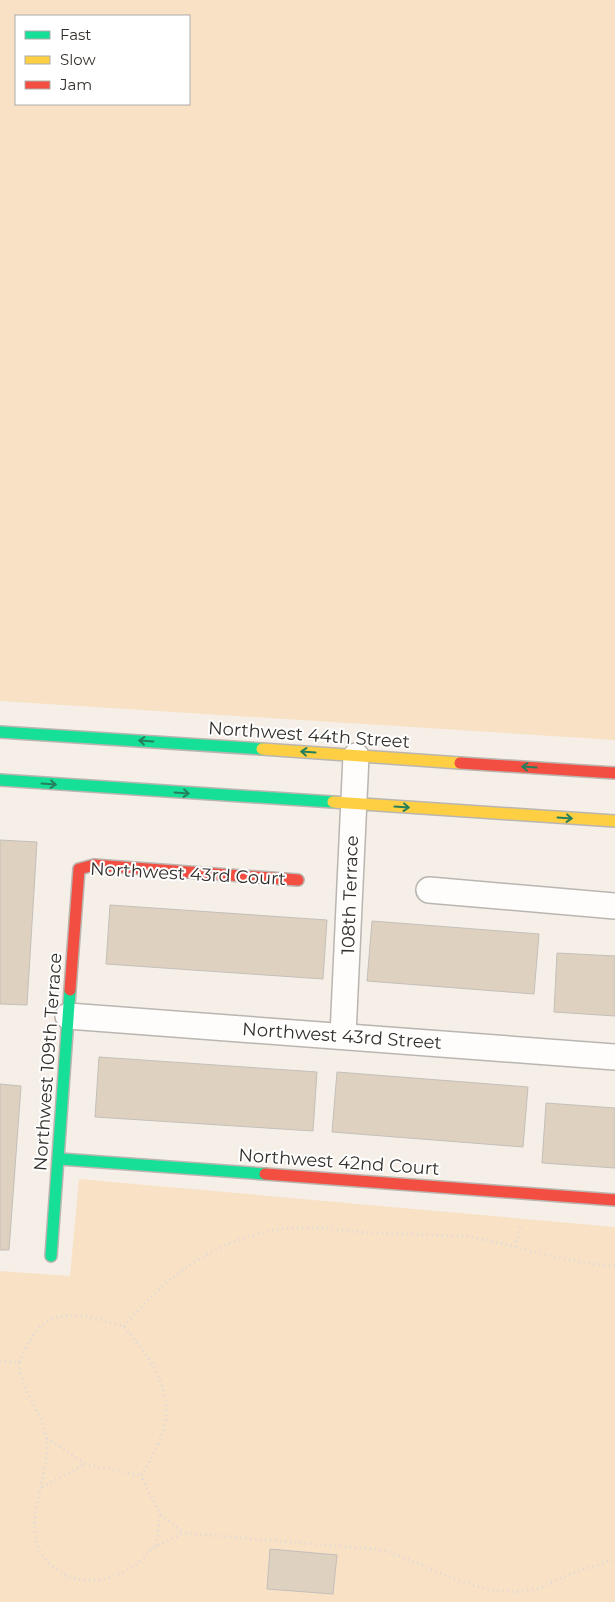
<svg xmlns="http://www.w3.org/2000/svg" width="615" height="1602" viewBox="0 0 615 1602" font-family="Montserrat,sans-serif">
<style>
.green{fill:#f9e1c5;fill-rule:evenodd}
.building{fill:#dfd1c0;stroke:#c4bfba}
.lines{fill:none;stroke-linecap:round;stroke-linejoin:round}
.street-casing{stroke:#bab5b0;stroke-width:28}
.fast-casing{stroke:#bab5b0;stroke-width:14}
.slow-casing{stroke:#bab5b0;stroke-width:14}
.jam-casing{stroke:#bab5b0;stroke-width:14}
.path{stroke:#dcd9d7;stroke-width:3;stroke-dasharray:1 4;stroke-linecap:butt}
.street{stroke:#fefdfc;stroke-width:25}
.fast{stroke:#16e098;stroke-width:11}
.slow{stroke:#ffcf43;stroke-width:11}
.jam{stroke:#f24e42;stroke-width:11}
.oneway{stroke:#267f5c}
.labels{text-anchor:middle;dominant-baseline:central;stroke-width:4;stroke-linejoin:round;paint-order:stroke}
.street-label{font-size:18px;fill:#332f2a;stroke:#fff}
</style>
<rect width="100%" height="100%" fill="#f5efe8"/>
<!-- green -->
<g class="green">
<path d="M0 0H615V740L0 701ZM189 16V104H16V16Z"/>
<polygon points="79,1179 615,1227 615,1602 0,1602 0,1271 70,1276"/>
</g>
<!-- building -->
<g class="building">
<polygon points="0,840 37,842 27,1005 0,1004"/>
<polygon points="110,905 327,920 323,979 106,964"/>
<polygon points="372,921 539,934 534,994 367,981"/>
<polygon points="557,953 615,956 615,1016 554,1012"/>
<polygon points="99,1057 317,1072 313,1131 95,1117"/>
<polygon points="337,1072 528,1087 523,1147 332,1132"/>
<polygon points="0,1084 21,1086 9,1250 0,1250"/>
<polygon points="546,1103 615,1108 615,1168 542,1163"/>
<polygon points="270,1549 337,1555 333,1594 267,1589"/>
</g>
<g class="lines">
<defs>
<g id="street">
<polyline points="429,890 615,906"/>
<polyline points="68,1016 615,1057"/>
<polyline points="343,1035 356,756"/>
</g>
<g id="fast">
<polyline points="0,732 262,749"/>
<polyline points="0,780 333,802"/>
<polyline points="60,1159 265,1174"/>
<polyline points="51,1256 70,990"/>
</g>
<g id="slow">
<polyline points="262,749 460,763"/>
<polyline points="333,802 615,821"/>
</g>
<g id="jam">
<polyline points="460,763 615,773"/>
<polyline points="70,990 79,869 94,865 298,880"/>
<polyline points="265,1174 615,1200"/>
</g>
</defs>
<!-- street casing -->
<use href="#street" class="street-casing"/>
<!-- fast casing -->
<use href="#fast" class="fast-casing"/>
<!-- slow casing -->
<use href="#slow" class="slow-casing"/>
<!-- jam casing -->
<use href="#jam" class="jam-casing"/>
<!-- path -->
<g class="path">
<polyline points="515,1247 521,1225"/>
<path d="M124 1327C144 1350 170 1383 166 1416 164 1437 152 1458 141 1476L160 1514 184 1533"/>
<path d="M0 1361 19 1363C41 1304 72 1310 124 1327 165 1275 224 1233 292 1228 315 1226 337 1230 360 1232 395 1234 431 1235 466 1236 517 1245 564 1263 615 1266"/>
<path d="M19 1363C21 1389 41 1411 46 1437 51 1458 37 1494 35 1516 33 1538 37 1555 56 1569 80 1588 113 1581 137 1564 144 1559 149 1551 156 1546 165 1541 175 1538 184 1533L384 1550 460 1581 490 1590 520 1592 539 1588 567 1575 615 1559"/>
<polyline points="47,1438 85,1464 141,1476"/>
<polyline points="42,1487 85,1464"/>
<polyline points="156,1546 160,1514"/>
</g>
<!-- street -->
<use href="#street" class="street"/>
<!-- fast -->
<use href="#fast" class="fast"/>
<!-- slow -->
<use href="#slow" class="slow"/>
<!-- jam -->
<use href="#jam" class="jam"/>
</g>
<!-- one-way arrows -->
<defs><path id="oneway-shaft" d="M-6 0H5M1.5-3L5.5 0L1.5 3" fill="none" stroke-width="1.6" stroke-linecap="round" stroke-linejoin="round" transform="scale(1.25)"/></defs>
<g class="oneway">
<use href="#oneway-shaft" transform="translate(146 741) rotate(-176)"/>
<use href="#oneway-shaft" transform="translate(308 752) rotate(-176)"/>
<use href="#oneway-shaft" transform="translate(529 767) rotate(-176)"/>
<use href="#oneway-shaft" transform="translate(49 784) rotate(4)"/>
<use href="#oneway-shaft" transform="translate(182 793) rotate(4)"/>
<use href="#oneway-shaft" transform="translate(402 807) rotate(4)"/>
<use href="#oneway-shaft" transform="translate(565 818) rotate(4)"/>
</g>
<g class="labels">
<!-- street labels -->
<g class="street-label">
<text transform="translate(309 735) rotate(4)">Northwest 44th Street</text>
<text transform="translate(188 874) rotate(3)">Northwest 43rd Court</text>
<text transform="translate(350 895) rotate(-88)">108th Terrace</text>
<text transform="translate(342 1036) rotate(4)">Northwest 43rd Street</text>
<text transform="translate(48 1062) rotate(-86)">Northwest 109th Terrace</text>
<text transform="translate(339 1162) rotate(4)">Northwest 42nd Court</text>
</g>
</g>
<!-- legend -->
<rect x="15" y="15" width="175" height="90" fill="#ffffff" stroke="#adacaa"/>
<rect x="25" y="31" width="25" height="8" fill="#16e098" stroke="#adacaa"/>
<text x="60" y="40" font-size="15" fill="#332f2a">Fast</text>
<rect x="25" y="56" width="25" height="8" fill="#ffcf43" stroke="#adacaa"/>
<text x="60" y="65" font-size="15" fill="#332f2a">Slow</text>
<rect x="25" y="81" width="25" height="8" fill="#f24e42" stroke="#adacaa"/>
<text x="60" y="90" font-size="15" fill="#332f2a">Jam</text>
</svg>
